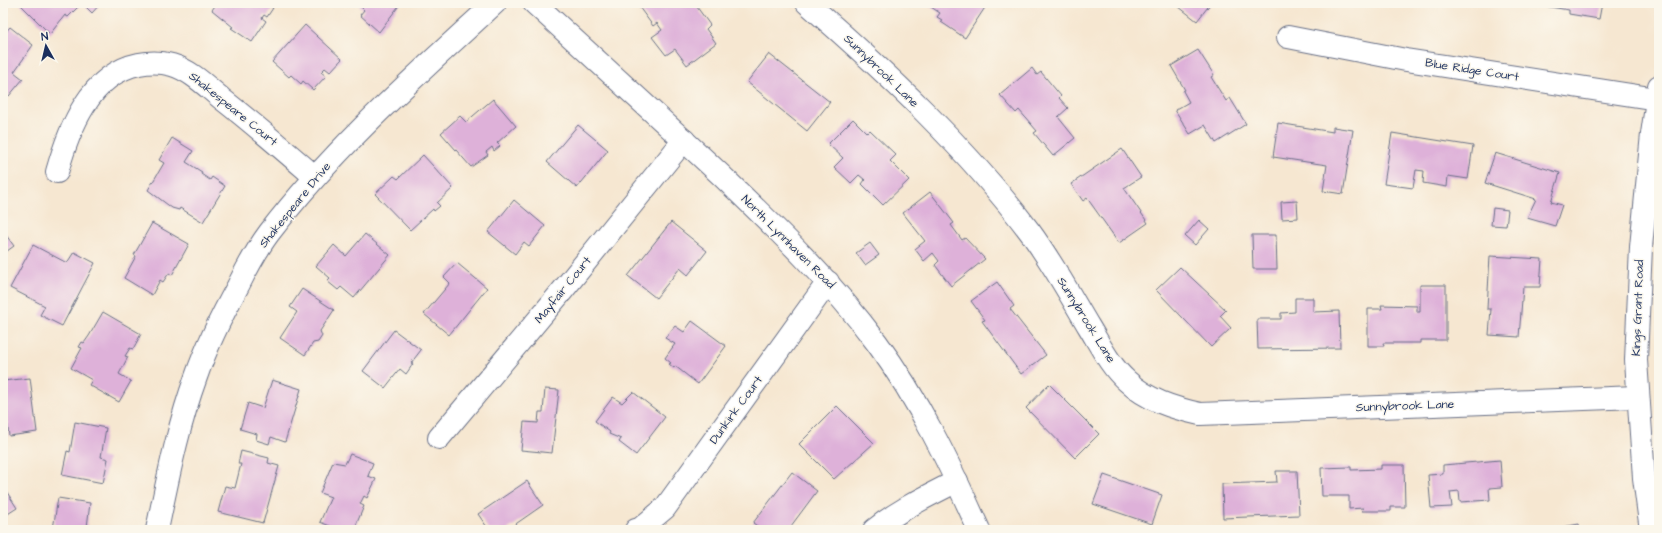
<svg xmlns="http://www.w3.org/2000/svg" width="1662" height="533" viewBox="0 0 1662 533" font-family="'Architects Daughter',sans-serif">
<style>
.building{fill:#deb1d9}
.lines{fill:none;stroke-linecap:round;stroke-linejoin:round}
.minor-casing{stroke:#686f86;stroke-width:24}
.minor{stroke:#fff;stroke-width:22}
.labels{text-anchor:middle;dominant-baseline:central;stroke-width:3;stroke-linejoin:round;paint-order:stroke}
.street-label{font-size:12px;fill:#1b2f5e;stroke:#fbf7ec}
</style>
<rect width="100%" height="100%" fill="#fbf7ec"/>
<filter id="ink" filterUnits="userSpaceOnUse"><feTurbulence type="fractalNoise" baseFrequency=".025" numOctaves="2"/><feDisplacementMap in="SourceGraphic" scale="8" xChannelSelector="R" yChannelSelector="G"/><feConvolveMatrix kernelMatrix="1 2 1 2 8 2 1 2 1" color-interpolation-filters="sRGB"/></filter>
<filter id="wash" filterUnits="userSpaceOnUse"><feTurbulence type="fractalNoise" baseFrequency=".012" numOctaves="4" result="noise"/><feDisplacementMap in="SourceGraphic" scale="16" xChannelSelector="R" yChannelSelector="G"/><feGaussianBlur stdDeviation="0.9" result="paint"/><feColorMatrix in="noise" values="0 0 0 0 0 0 0 0 0 0 0 0 0 0 0 0 0 1.4 0 .05"/><feComposite in="paint" operator="in"/></filter>
<g filter="url(#wash)">
<rect width="100%" height="100%" fill="#f6e7d1"/>
<g id="blocks">
<!-- building -->
<g class="building">
<polygon points="22,3 101,3 92,13 82,3 68,17 65,15 50,34 20,4"/>
<polygon points="217,3 273,3 270,6 273,8 267,17 264,15 262,18 266,21 252,42 231,28 233,27 212,10"/>
<polygon points="357,3 401,3 379,32 360,15 364,10"/>
<polygon points="636,3 694,3 710,25 706,29 716,43 687,65 675,49 666,55 652,37 662,30 657,23 653,26"/>
<polygon points="925,3 988,3 965,38 941,22 942,20 937,17 940,13"/>
<polygon points="1174,3 1211,3 1197,21"/>
<polygon points="1525,3 1602,3 1599,19 1569,14 1569,10"/>
<polygon points="305,25 342,59 330,72 325,68 321,72 326,76 313,90 303,81 301,84 291,75 289,77 272,62"/>
<polygon points="10,27 33,45 14,72 23,79 9,96 3,92 3,35"/>
<polygon points="1198,50 1214,75 1211,77 1226,101 1230,98 1246,124 1216,143 1205,125 1190,134 1175,110 1189,102 1183,91 1185,90 1171,66"/>
<polygon points="769,54 830,102 807,131 747,82"/>
<polygon points="1032,68 1037,75 1041,72 1061,96 1059,98 1068,108 1058,117 1075,138 1053,156 1034,133 1037,131 1019,110 1016,113 1000,95"/>
<polygon points="493,99 516,126 497,143 500,146 494,151 492,147 486,152 488,155 471,167 441,133 460,116 466,122"/>
<polygon points="853,119 867,133 870,130 896,155 890,161 909,180 883,205 862,184 865,180 859,175 851,183 834,167 843,158 828,144"/>
<polygon points="1278,123 1333,132 1333,127 1353,130 1343,194 1323,191 1327,165 1273,157"/>
<polygon points="578,125 608,150 577,188 547,162"/>
<polygon points="1392,133 1473,146 1468,179 1448,176 1447,187 1423,183 1424,171 1416,170 1413,188 1384,184"/>
<polygon points="172,138 193,151 186,162 202,172 201,174 210,180 212,177 225,186 203,222 180,208 179,210 172,208 148,190 164,163 159,160"/>
<polygon points="1122,149 1141,177 1124,188 1148,223 1119,243 1087,198 1083,201 1071,184"/>
<polygon points="1495,153 1560,173 1551,202 1562,205 1555,226 1527,218 1536,199 1485,183"/>
<polygon points="423,155 453,188 437,203 440,206 434,211 433,209 410,230 375,194 394,176 398,179"/>
<polygon points="930,192 954,223 951,225 962,240 965,238 985,259 951,286 935,265 939,261 933,253 924,261 915,249 925,241 903,213"/>
<polygon points="514,200 545,226 529,246 524,242 515,254 488,232"/>
<polygon points="1297,201 1298,218 1282,219 1281,202"/>
<polygon points="1493,208 1508,210 1506,226 1491,225"/>
<polygon points="1199,220 1209,229 1195,245 1185,236"/>
<polygon points="671,222 707,251 688,275 680,268 656,298 628,276"/>
<polygon points="152,223 189,244 172,275 169,273 163,282 160,280 152,295 124,278 136,256 134,255"/>
<polygon points="3,231 14,246 3,254"/>
<polygon points="365,234 390,255 354,298 341,287 338,290 327,281 330,278 316,266 334,245 346,256"/>
<polygon points="1252,235 1276,235 1277,269 1253,269"/>
<polygon points="870,243 879,255 865,265 856,253"/>
<polygon points="33,245 67,263 74,252 95,263 62,326 40,315 45,306 10,288"/>
<polygon points="1490,256 1542,259 1540,287 1523,287 1519,337 1489,335 1491,309 1487,309"/>
<polygon points="457,263 487,288 449,335 424,314 450,283 444,277"/>
<polygon points="1180,267 1226,310 1220,316 1231,328 1211,347 1156,290"/>
<polygon points="997,282 1014,306 1010,309 1046,355 1021,374 982,321 985,320 971,301"/>
<polygon points="1420,285 1446,285 1446,340 1420,340 1420,343 1383,343 1384,346 1368,346 1368,309 1382,309 1381,305 1417,306 1417,312 1420,312"/>
<polygon points="302,289 334,310 320,331 322,336 318,342 313,343 305,355 280,338 297,312 290,307"/>
<polygon points="1295,298 1313,298 1313,312 1339,311 1340,348 1258,349 1257,319 1281,319 1281,313 1295,312"/>
<polygon points="103,312 141,334 133,349 130,348 125,356 128,357 119,374 131,381 119,402 89,385 92,380 71,368 82,348 79,347 82,342 84,343 89,336"/>
<polygon points="692,321 726,346 698,384 675,366 674,368 669,364 671,363 665,358 675,344 665,338 675,326 684,332"/>
<polygon points="394,330 421,350 411,363 413,364 406,374 400,369 385,388 363,371"/>
<polygon points="30,378 37,432 9,436 5,405 3,405 3,381"/>
<polygon points="272,380 301,389 285,442 271,437 269,444 256,440 257,434 240,429 248,403 263,408"/>
<polygon points="1049,384 1099,434 1075,458 1026,408"/>
<polygon points="545,389 559,390 552,453 521,450 524,422 538,423 539,412 543,412"/>
<polygon points="633,392 665,417 636,455 619,442 621,439 609,434 610,432 595,421 613,397 622,403"/>
<polygon points="837,406 874,443 834,479 799,444"/>
<polygon points="75,422 106,428 101,457 108,459 103,483 62,475 67,451 70,452"/>
<polygon points="241,451 269,458 268,463 279,466 263,523 218,512 225,486 235,488 241,464 238,464"/>
<polygon points="350,454 373,463 368,476 376,479 367,498 364,496 360,504 364,506 354,530 340,530 320,522 331,497 320,493 333,462 345,464"/>
<polygon points="1500,460 1502,487 1489,488 1490,500 1460,502 1459,491 1450,492 1452,507 1431,508 1428,475 1443,474 1443,465"/>
<polygon points="1381,465 1404,465 1405,507 1391,507 1391,511 1362,511 1363,508 1349,509 1349,496 1322,496 1321,468 1351,467 1351,470 1381,469"/>
<polygon points="1276,471 1297,471 1299,515 1223,518 1222,484 1277,482"/>
<polygon points="792,472 817,491 788,530 763,530 753,523"/>
<polygon points="1104,475 1162,495 1152,524 1093,504"/>
<polygon points="527,481 543,505 507,530 489,530 478,514"/>
<polygon points="3,486 17,508 3,517"/>
<polygon points="58,498 90,503 87,527 83,527 82,530 44,530 44,528 53,529"/>
<polygon points="1579,524 1580,530 1558,530 1557,528"/>
</g>
</g>
</g>
<g filter="url(#ink)">
<use href="#blocks" fill-opacity="0" stroke="#686f86" stroke-width="1"/>
<g class="lines">
<defs>
<g id="minor">
<path d="M534 3C597 61 660 118 722 176 777 229 831 281 877 343 919 400 950 465 979 530"/>
<path d="M807 3C887 73 966 147 1030 232 1052 262 1070 295 1089 327 1100 345 1110 366 1127 381 1147 400 1173 408 1200 414L1637 397"/>
<polyline points="1288,37 1406,60 1657,99"/>
<path d="M57 172C69 129 90 74 139 64 149 62 162 62 172 65 192 71 207 87 222 99 254 124 285 151 315 177"/>
<polyline points="439,438 563,290 684,140"/>
<path d="M157 530C168 478 178 426 196 377 207 345 222 315 238 286 247 268 257 249 269 233 335 147 416 76 495 3"/>
<polyline points="636,530 640,529 665,508 828,282"/>
<path d="M874 530C900 509 928 496 957 481"/>
<polyline points="1651,530 1644,478 1636,360 1641,247 1652,134 1659,86"/>
</g>
</defs>
<!-- minor casing -->
<use href="#minor" class="minor-casing"/>
<!-- minor -->
<use href="#minor" class="minor"/>
</g>
</g>
<g class="labels">
<!-- street labels -->
<g class="street-label">
<text transform="translate(1472 70) rotate(9)">Blue Ridge Court</text>
<text transform="translate(881 71) rotate(44)">Sunnybrook Lane</text>
<text transform="translate(233 109) rotate(39)">Shakespeare Court</text>
<text transform="translate(295 205) rotate(-51)">Shakespeare Drive</text>
<text transform="translate(788 242) rotate(45)">North Lynnhaven Road</text>
<text transform="translate(563 290) rotate(-51)">Mayfair Court</text>
<text transform="translate(1638 308) rotate(-88)">Kings Grant Road</text>
<text transform="translate(1086 320) rotate(58)">Sunnybrook Lane</text>
<text transform="translate(1405 406) rotate(-2)">Sunnybrook Lane</text>
<text transform="translate(736 410) rotate(-54)">Dunkirk Court</text>
</g>
</g>
<!-- margin -->
<rect width="1662" height="533" fill="none" stroke="#fbf7ec" stroke-width="16"/>
<!-- north arrow -->
<g transform="translate(46 46) rotate(352)" stroke="#fbf7ec" stroke-width="3" paint-order="stroke">
<path d="M0-3L7 15L0 10L-7 15Z" fill="#1b2f5e"/>
<text y="-6" font-size="11" font-weight="bold" text-anchor="middle" fill="#1b2f5e">N</text>
</g>
</svg>
